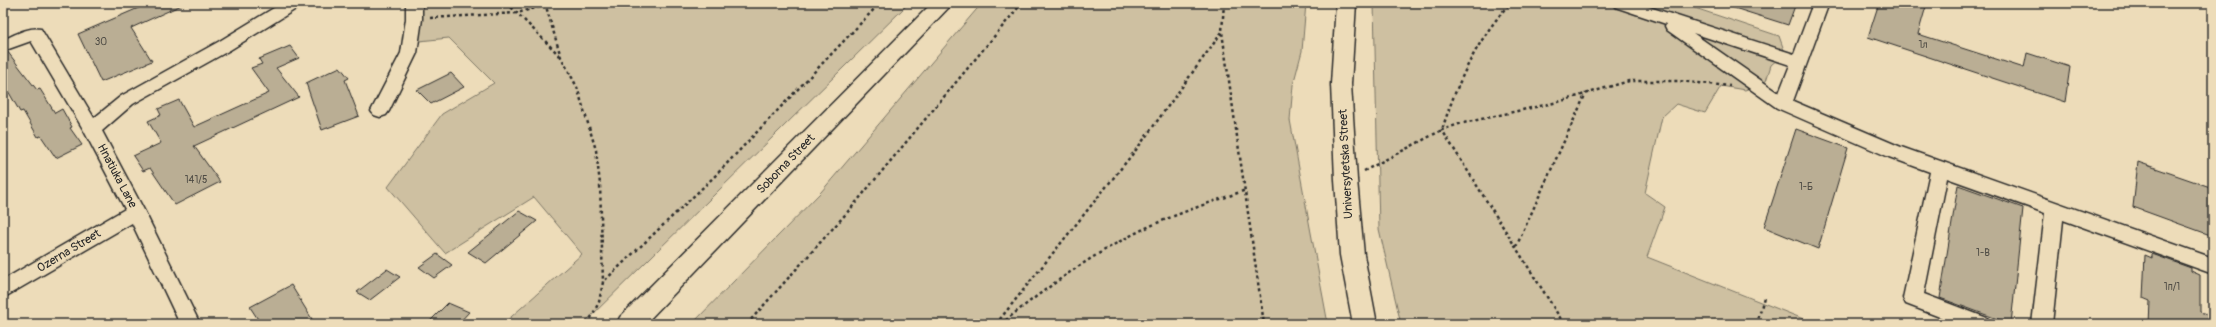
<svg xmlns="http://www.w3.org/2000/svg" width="2216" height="327" viewBox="0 0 2216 327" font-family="Pangolin,sans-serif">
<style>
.green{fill:#cec0a1;stroke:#7c7666}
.building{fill:#baae94;stroke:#2b2b2b}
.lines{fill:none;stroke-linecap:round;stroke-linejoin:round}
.minor-casing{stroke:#2b2b2b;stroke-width:3}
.major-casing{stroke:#2b2b2b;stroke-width:3}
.path{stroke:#2b2b2b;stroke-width:2.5;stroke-dasharray:3 3;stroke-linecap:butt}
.minor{fill:#eddcb9;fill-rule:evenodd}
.major{fill:#eddcb9;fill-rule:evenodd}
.labels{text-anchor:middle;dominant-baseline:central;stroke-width:3;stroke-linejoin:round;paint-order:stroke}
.number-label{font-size:10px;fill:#4f4c45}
.street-label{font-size:12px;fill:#2b2b2b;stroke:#eddcb9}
</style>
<rect width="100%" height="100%" fill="#eddcb9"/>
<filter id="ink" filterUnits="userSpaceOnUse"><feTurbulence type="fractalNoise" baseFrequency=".025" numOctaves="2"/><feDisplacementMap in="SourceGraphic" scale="8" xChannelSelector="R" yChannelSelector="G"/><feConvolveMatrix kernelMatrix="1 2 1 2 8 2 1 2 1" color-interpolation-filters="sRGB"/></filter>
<g filter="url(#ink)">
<!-- green -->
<g class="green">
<polygon points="421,3 909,3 583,324 503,324 582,254 534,197 445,253 388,187 442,114 494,83 449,38 419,41"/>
<polygon points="982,3 1306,3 1302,51 1293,85 1290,120 1328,324 692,324 821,192"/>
<polygon points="1374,3 1680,3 1779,36 1785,53 1771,65 1766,81 1745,90 1721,86 1705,113 1676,104 1662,117 1645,193 1665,207 1647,257 1816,324 1401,324 1379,229"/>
</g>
<!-- building -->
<g class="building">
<polygon points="150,3 186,3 131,28 152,61 101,82 78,34"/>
<polygon points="1729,3 1796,3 1788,25 1728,6"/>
<polygon points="1879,3 1927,3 1918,34 2024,68 2027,53 2070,67 2065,102 1868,37"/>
<polygon points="290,46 299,58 276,68 299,97 194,146 220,182 175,205 150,168 143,171 133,156 161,143 148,121 161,115 158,109 179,100 194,127 269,93 251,68 262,64 259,59"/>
<polygon points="7,51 37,90 40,89 55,113 62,109 72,127 70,128 82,145 56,158 41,136 38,137 23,111 20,112 3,82 3,52"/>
<polygon points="340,67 349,78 345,80 359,116 322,130 306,83"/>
<polygon points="451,73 464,87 431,104 417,90"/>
<polygon points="1796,129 1848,148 1818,249 1764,227"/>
<polygon points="2138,162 2213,188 2213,236 2133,207"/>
<polygon points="1958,185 2023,208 2011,324 1940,298"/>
<polygon points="519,211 537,221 486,263 468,252"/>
<polygon points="437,254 452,265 434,278 419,267"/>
<polygon points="2152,254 2191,268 2191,271 2200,275 2200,312 2213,316 2213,324 2149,324 2150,301 2143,298 2145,255 2152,258"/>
<polygon points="387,269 400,277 370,300 357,292"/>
<polygon points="291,285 315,324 261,324 250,307"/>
<polygon points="448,303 469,312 458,324 427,324"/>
</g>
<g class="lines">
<defs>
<g id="minor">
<path d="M282 3H301L299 7 230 50 133 104 102 131 145 212 200 324H180L132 223 3 298V280L125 209 83 129 31 41 3 51V40C14 35 29 26 41 29L94 118 121 96 218 42Z"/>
<polygon points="406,3 422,3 422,19 417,53 389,111 386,115 380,117 374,115 371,111 401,53 406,19"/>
<path d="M1613 3H1637L1794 54 1813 3H1829L1793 101 1901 147 2213 258V274L2063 220 2052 324H2032L2045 213 1947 178 1924 294 1987 318 1990 324H1958L1906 304 1903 298 1930 172 1889 157 1777 108 1667 30 1665 26 1666 24 1615 7ZM1693 33 1790 65 1779 93Z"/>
</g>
<g id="major">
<polygon points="932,3 953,3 645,324 617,324 620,317"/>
<polygon points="1336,3 1356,3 1351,84 1357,180 1364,255 1377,324 1353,324 1340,255 1335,180 1331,84"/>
</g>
</defs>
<!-- minor casing -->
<use href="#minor" class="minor-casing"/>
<!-- major casing -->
<use href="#major" class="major-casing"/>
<!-- path -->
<g class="path">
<polyline points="507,3 560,56"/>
<polyline points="545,3 561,57 577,87 596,150 600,184 603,282"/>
<polyline points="1224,3 1222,32 1264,324"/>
<polyline points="430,18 517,13 554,3"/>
<path d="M1364 171 1442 130C1457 82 1477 40 1510 3"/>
<polyline points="1516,247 1586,93"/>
<polyline points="588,324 599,302 603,282 715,176 880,3"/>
<polyline points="747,324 853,206 1022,3"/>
<polyline points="996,324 1139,146 1222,32"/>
<path d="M1001 324C1046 288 1093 253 1146 228 1178 213 1212 202 1246 190"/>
<polyline points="1564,324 1442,130 1459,124 1558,102 1629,81 1678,81 1730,86"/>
<polyline points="1757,324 1764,297"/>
</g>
<!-- minor -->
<use href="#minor" class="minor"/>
<!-- major -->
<use href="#major" class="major"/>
</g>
</g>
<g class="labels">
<!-- number labels -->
<g class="number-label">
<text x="101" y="42">30</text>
<text x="1923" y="45">1л</text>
<text x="196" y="180">141/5</text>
<text x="1806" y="187">1-Б</text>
<text x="1983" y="253">1-В</text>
<text x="2172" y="287">1п/1</text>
</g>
<!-- street labels -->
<g class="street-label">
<text transform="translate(786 164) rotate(-46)">Soborna Street</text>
<text transform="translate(1346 164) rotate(-93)">Universytetska Street</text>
<text transform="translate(117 176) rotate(62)">Hnatiuka Lane</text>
<text transform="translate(69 251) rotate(-31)">Ozerna Street</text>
</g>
</g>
<!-- margin -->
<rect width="2216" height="327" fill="none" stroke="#eddcb9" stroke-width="16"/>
<rect x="8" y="8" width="2200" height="311" fill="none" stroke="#2b2b2b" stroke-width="1.5" filter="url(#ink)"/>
</svg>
